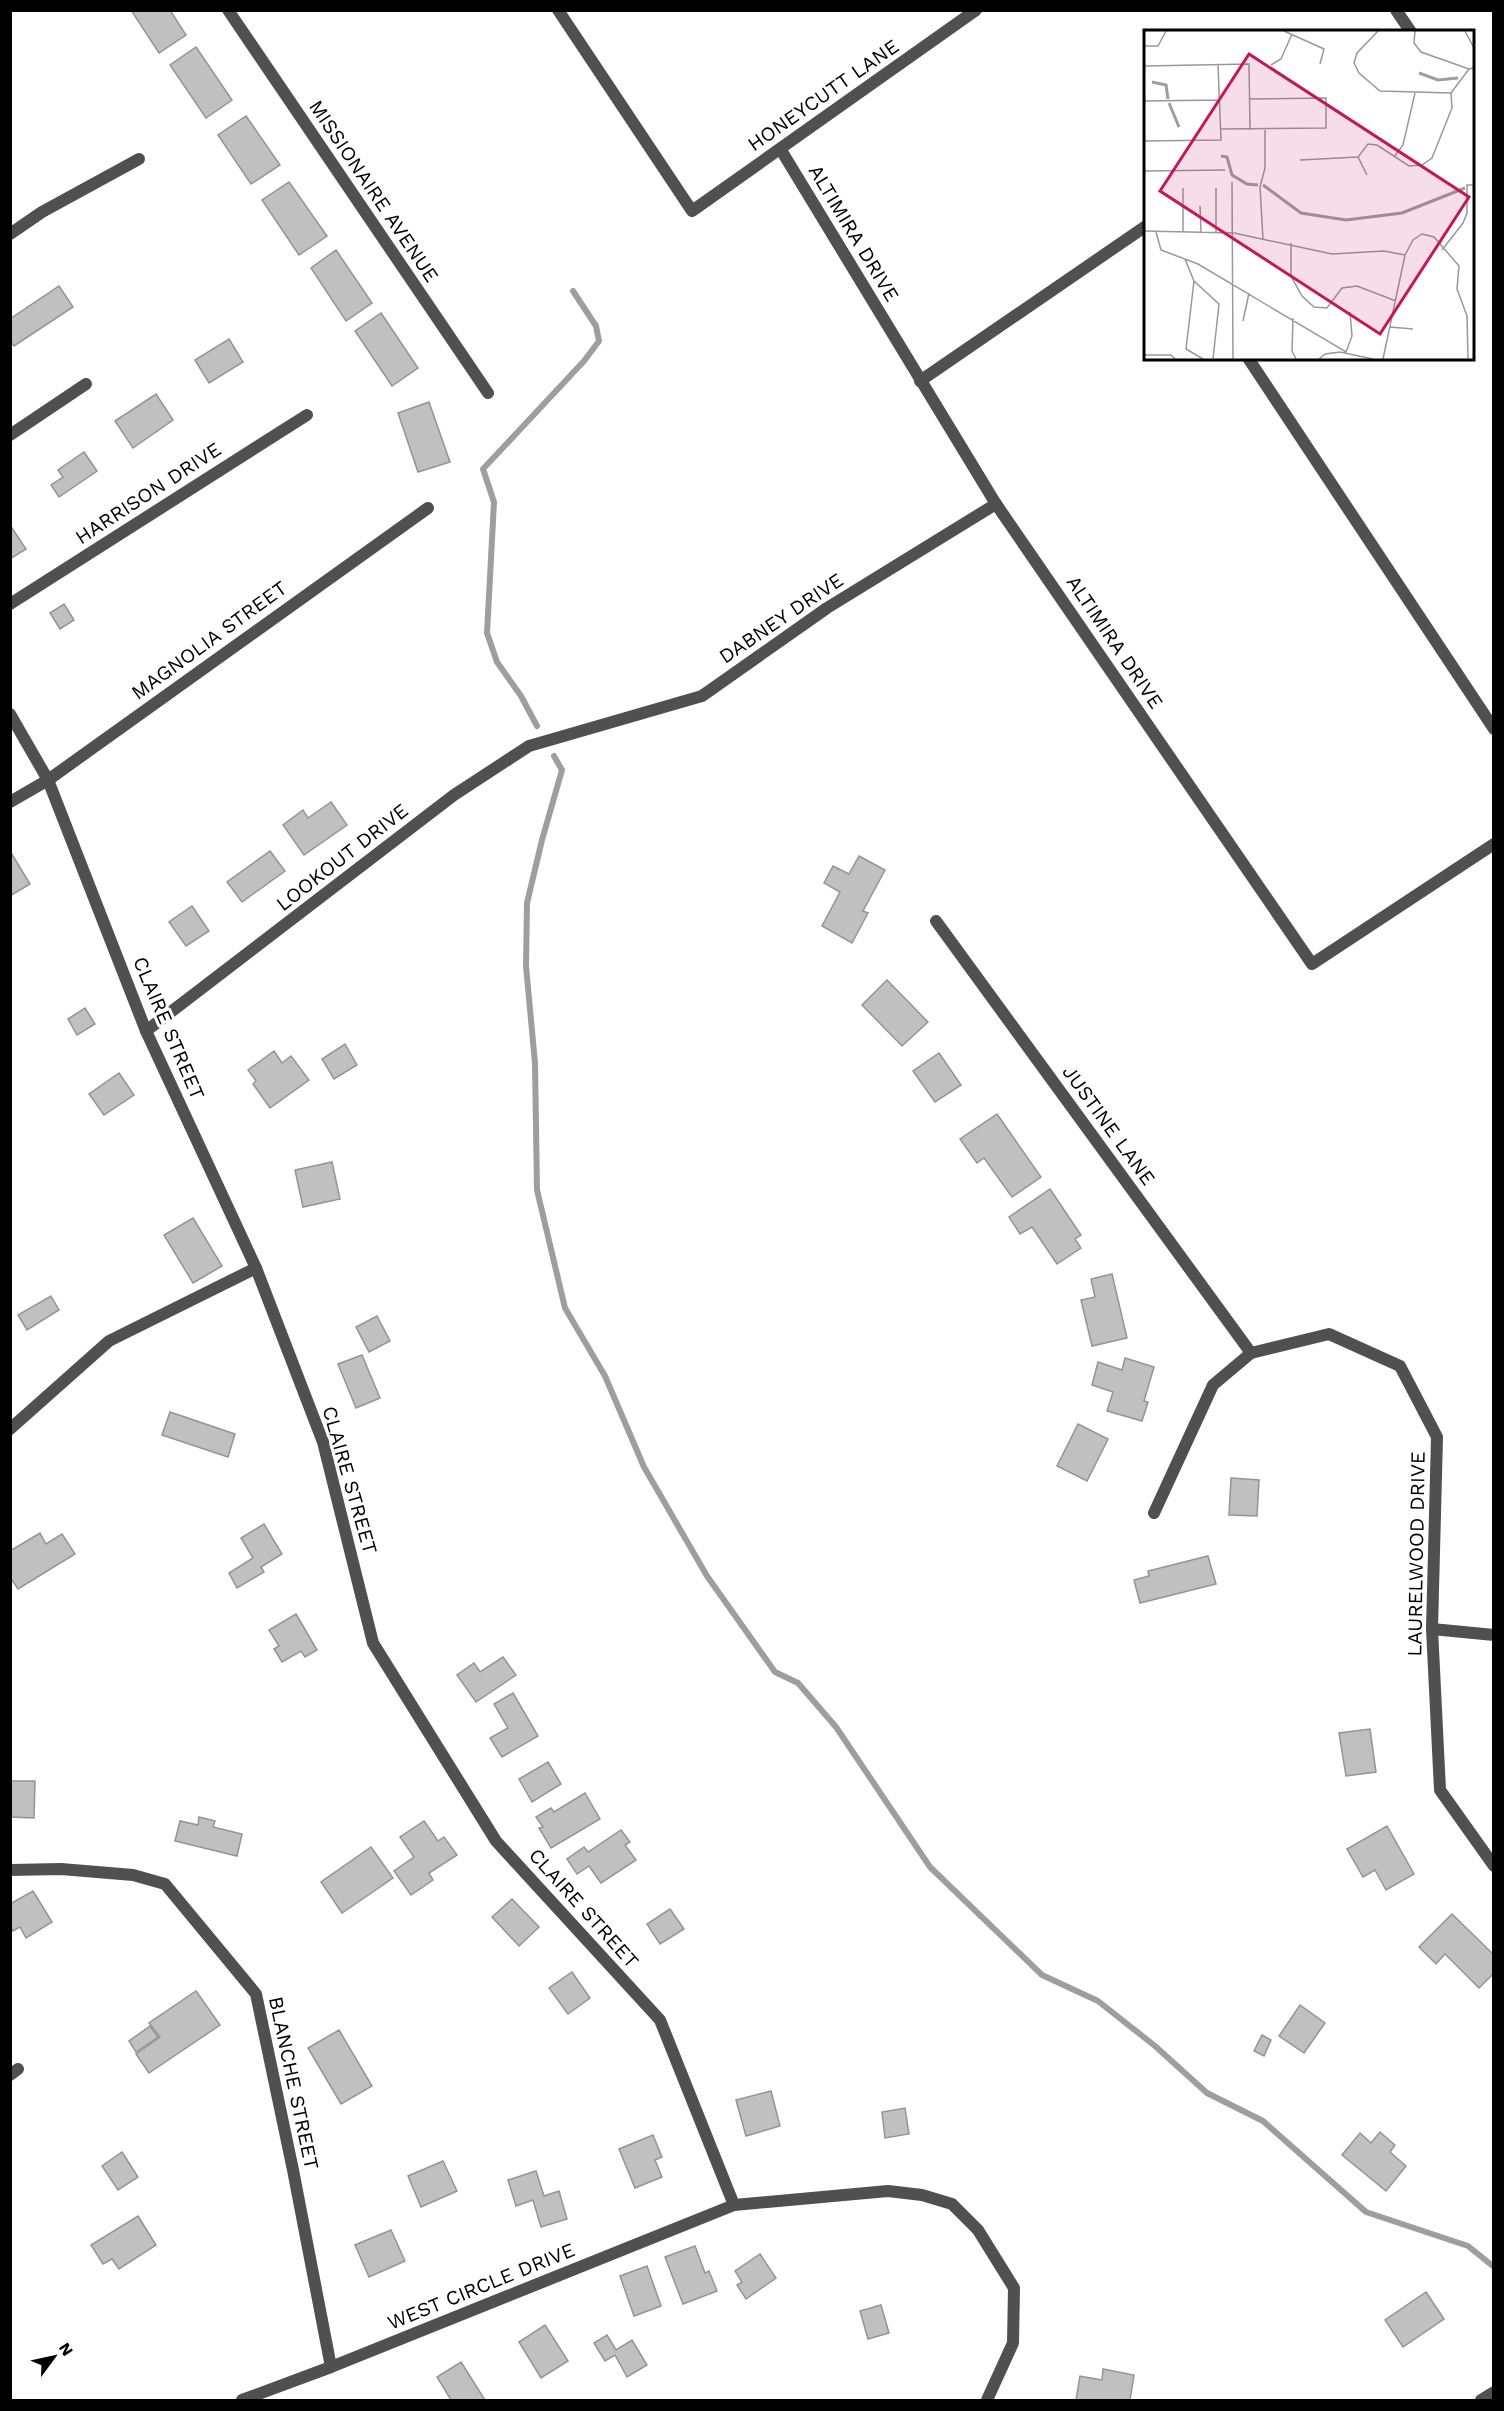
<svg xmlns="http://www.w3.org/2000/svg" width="1504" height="2411" viewBox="0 0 1504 2411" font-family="'Work Sans',sans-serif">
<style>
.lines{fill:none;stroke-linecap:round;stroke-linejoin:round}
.stream{stroke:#9e9e9e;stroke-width:6}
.building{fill:#c0c0c0;stroke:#949494;stroke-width:1.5}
.street{stroke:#505050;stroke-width:12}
.labels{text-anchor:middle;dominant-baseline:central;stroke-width:6;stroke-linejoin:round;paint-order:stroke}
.street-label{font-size:20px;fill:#000;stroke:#fff}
.inset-river{fill:none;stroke:#9e9e9e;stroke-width:3}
.inset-road{fill:none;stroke:#999;stroke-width:1.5}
.view{fill:#c2185b;fill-opacity:0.15;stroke:#c2185b;stroke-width:3}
.inset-edge{fill:none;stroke:#000;stroke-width:3}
</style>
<rect width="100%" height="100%" fill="#fff"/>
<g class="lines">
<!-- stream -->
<g class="stream">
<polyline points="537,726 521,696 497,662 487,633 494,502 483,469 584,361 599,341 596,326 573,291"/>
<polyline points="554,756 562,770 542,840 527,903 526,966 535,1063 537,1190 565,1308 605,1376 644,1467 707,1576 775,1672 798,1683 836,1727 930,1867 1042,1975 1098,2001 1155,2046 1207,2093 1263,2121 1366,2212 1468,2246 1494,2267"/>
</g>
</g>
<!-- building -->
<g class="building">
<polygon points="131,10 170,10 186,35 159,53"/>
<polygon points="196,47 232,100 206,118 170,65"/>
<polygon points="246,116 280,165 251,184 218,135"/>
<polygon points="289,182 327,236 299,255 262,200"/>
<polygon points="336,250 372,303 346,321 311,268"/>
<polygon points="59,286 73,307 14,346 10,341 10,319"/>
<polygon points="381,313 418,368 392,386 355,331"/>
<polygon points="229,339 243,362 209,383 195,360"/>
<polygon points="156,394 173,420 133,448 115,421"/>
<polygon points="429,402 450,462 418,472 398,413"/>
<polygon points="84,452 97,471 59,497 51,485 63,477 58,470"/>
<polygon points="10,525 26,549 10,559"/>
<polygon points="64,604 74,620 60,629 50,613"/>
<polygon points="331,802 347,825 304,855 283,825 303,810 308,818"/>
<polygon points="10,851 30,884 10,896"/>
<polygon points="270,851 285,871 242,902 227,882"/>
<polygon points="859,856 885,870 863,911 868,913 852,943 822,926 840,892 824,883 833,866 849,874"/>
<polygon points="192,906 209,931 186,946 169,922"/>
<polygon points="887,980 928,1022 902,1046 862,1005"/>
<polygon points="85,1008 95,1024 77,1035 68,1019"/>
<polygon points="345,1044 357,1065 334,1079 322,1059"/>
<polygon points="274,1051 282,1063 291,1056 309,1080 270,1108 253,1084 256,1081 248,1070"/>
<polygon points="939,1053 961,1085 935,1102 913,1071"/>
<polygon points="119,1073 134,1095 104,1115 89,1094"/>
<polygon points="997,1114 1041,1177 1012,1197 984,1158 977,1163 960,1139"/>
<polygon points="332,1162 340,1199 303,1207 295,1170"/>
<polygon points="1050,1189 1081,1235 1075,1239 1081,1248 1057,1264 1032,1227 1020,1234 1009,1217"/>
<polygon points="193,1218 222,1266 193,1283 164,1235"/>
<polygon points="1112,1274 1127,1338 1092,1346 1081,1300 1095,1297 1091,1279"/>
<polygon points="51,1296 59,1310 27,1330 18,1315"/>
<polygon points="377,1316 390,1341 369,1352 356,1327"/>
<polygon points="362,1355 380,1398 356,1408 338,1364"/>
<polygon points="1125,1358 1154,1367 1144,1401 1148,1402 1142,1421 1107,1411 1113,1392 1092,1385 1098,1362 1122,1370"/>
<polygon points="170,1412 235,1434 228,1457 162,1435"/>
<polygon points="1078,1424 1108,1439 1087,1481 1057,1466"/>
<polygon points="1231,1478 1259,1480 1257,1516 1229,1515"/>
<polygon points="264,1524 282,1554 261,1567 264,1572 237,1588 229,1573 253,1558 241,1538"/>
<polygon points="40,1533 46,1544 62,1534 75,1554 18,1589 10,1577 10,1551"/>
<polygon points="1208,1556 1216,1584 1140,1603 1134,1580 1149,1576 1148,1571"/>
<polygon points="296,1614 317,1650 305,1657 301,1651 282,1662 274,1649 279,1646 269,1630"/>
<polygon points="503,1657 516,1675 476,1702 457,1675 474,1663 480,1672"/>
<polygon points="513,1693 538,1736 502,1757 490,1738 508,1728 494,1704"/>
<polygon points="1370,1729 1376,1772 1346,1776 1339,1733"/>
<polygon points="548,1762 561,1784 532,1802 519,1779"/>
<polygon points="10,1781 35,1781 34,1818 10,1817"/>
<polygon points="585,1793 600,1819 551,1848 539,1828 543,1827 536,1817 551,1808 554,1812"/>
<polygon points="199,1817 215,1821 213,1827 242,1834 237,1856 175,1841 180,1821 198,1825"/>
<polygon points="424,1821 438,1841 444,1837 457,1855 429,1873 433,1880 411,1895 394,1871 414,1857 400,1837"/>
<polygon points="1387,1826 1414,1874 1386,1890 1375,1870 1363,1877 1347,1849"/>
<polygon points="621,1830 630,1842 625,1845 636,1860 601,1883 589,1866 577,1874 567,1859 584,1847 588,1852"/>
<polygon points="371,1847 393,1878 342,1913 321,1882"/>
<polygon points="33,1891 52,1922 26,1938 20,1927 13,1931 10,1926 10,1904"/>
<polygon points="512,1899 539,1927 519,1946 492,1917"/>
<polygon points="670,1909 684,1929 660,1944 647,1924"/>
<polygon points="1452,1914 1494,1955 1494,1973 1479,1988 1445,1954 1436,1964 1419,1947"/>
<polygon points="572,1972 590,1998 568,2014 549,1988"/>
<polygon points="196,1991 220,2025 149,2073 136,2054 160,2037 149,2023"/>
<polygon points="1300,2005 1325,2023 1304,2053 1279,2036"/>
<polygon points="150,2026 158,2037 136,2052 129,2041"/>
<polygon points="339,2030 372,2086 341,2104 308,2048"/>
<polygon points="1262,2035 1271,2040 1264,2056 1254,2051"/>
<polygon points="771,2091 780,2126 746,2136 736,2100"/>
<polygon points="905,2108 909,2134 885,2138 882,2112"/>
<polygon points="1380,2132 1395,2145 1390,2152 1406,2166 1386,2191 1342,2155 1360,2133 1371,2143"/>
<polygon points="653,2135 662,2157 655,2160 662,2177 635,2188 619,2149"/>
<polygon points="122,2152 138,2177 118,2190 102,2166"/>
<polygon points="443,2161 457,2191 421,2207 408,2176"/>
<polygon points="536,2171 544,2196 559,2191 567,2219 541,2227 533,2200 516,2206 508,2180"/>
<polygon points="138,2216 156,2245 119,2269 112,2259 103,2264 91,2245"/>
<polygon points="391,2230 405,2261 369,2277 355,2245"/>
<polygon points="695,2246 705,2273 709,2271 717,2291 683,2304 665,2257"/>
<polygon points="760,2254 776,2278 746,2299 737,2285 742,2282 735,2271"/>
<polygon points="647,2266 661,2306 634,2316 620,2276"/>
<polygon points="1426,2292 1444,2319 1403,2347 1385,2320"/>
<polygon points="881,2305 889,2333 868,2339 860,2311"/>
<polygon points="545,2325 568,2361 541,2378 519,2342"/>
<polygon points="607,2335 616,2350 632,2340 647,2365 627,2377 615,2355 605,2361 594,2343"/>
<polygon points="461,2362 485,2400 451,2400 437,2377"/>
<polygon points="1103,2369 1134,2375 1130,2400 1076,2400 1080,2376 1102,2380"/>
</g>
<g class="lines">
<!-- street -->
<g class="street">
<polyline points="228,10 488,393"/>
<polyline points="558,10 692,211 976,10"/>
<polyline points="1396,10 1411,32"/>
<polyline points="781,150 996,504 1312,964 1494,844"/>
<polyline points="10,234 42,212 139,159"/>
<polyline points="1248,358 1494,729"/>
<polyline points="920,381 1146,226"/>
<polyline points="10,435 86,384"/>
<polyline points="10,604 307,415"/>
<polyline points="10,714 48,780 146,1031 256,1268 323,1442 373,1643 496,1841 660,2020 734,2205"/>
<polyline points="10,802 48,780 428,508"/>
<polyline points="936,921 1251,1353"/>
<polyline points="146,1031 454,795 529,746 702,696 827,608 996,504"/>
<polyline points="10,1429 109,1341 256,1268"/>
<polyline points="1154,1513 1213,1385 1251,1353 1329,1334 1400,1366 1437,1437 1432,1629 1440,1790 1494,1866"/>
<polyline points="1432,1629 1494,1635"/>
<polyline points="10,1870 61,1869 133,1875 165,1884 256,1994 293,2170 331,2367"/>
<polyline points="10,2075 18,2069"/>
<polyline points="242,2400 331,2367 734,2205 888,2191 922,2195 952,2204 978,2230 1014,2288 1013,2343 987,2400"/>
<polyline points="1481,2400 1494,2392"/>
</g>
</g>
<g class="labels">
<!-- street labels -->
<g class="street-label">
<text transform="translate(823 95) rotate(-35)">HONEYCUTT LANE</text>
<text transform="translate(374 191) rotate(56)">MISSIONAIRE AVENUE</text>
<text transform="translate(854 233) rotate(59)">ALTIMIRA DRIVE</text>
<text transform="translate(148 493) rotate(-33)">HARRISON DRIVE</text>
<text transform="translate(781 618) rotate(-34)">DABNEY DRIVE</text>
<text transform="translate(209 640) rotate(-36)">MAGNOLIA STREET</text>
<text transform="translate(1115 642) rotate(56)">ALTIMIRA DRIVE</text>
<text transform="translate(342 857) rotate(-38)">LOOKOUT DRIVE</text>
<text transform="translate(169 1028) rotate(67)">CLAIRE STREET</text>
<text transform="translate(1109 1125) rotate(54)">JUSTINE LANE</text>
<text transform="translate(350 1480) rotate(74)">CLAIRE STREET</text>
<text transform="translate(1416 1554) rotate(-89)">LAURELWOOD DRIVE</text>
<text transform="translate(584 1908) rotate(48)">CLAIRE STREET</text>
<text transform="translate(294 2083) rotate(78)">BLANCHE STREET</text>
<text transform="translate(481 2286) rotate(-22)">WEST CIRCLE DRIVE</text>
</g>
</g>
<!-- overview -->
<g transform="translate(1144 30)">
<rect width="330" height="330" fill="#fff"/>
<path class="inset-river" d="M275 43 294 50 314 48M8 52 22 55 24 69M25 73 35 97M77 126 83 127 88 145 103 154 114 155M119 155 157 183 202 190 258 183 321 158"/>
<path class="inset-road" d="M140 1 180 19 176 34M234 1 213 23 210 33 215 43 236 61 307 63 325 39 330 38M271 1 270 13 277 22 325 39M321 1 330 18M0 16H14L22 1M127 35 137 29 148 4M0 36 105 34 106 100M0 71 75 70M76 99 182 98V68L105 69M0 111 77 110 74 35M250 127 259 115 271 63M156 130 214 127M0 141 81 140M223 145 214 127 224 114 233 115 265 136 278 135 288 128 308 78 307 63M88 152 89 329M56 176 57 202M0 201 90 203 188 224 240 221 261 225M12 202 17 220 54 234 202 322 208 306 206 282M39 202V158M72 202V158M119 209 116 157 121 138V100M147 213V246L158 266 170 277 183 278 198 258 213 256 252 271M298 220 319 193 323 183V155H330M41 229 50 251 75 274 69 329M50 251 42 319 59 329M149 288 148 321 152 329M99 291 105 263M246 297 269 299M0 325H27L31 329M175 329 181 324 196 322 229 329M239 329 261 225 269 210 278 204 290 207 315 236 313 259 323 286 324 329"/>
<path class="view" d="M105 24 325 167 236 304 16 161Z"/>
<rect width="330" height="330" class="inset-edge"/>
</g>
<!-- border -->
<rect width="1504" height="2411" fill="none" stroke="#000000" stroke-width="24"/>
<!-- north arrow -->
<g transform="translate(54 2357) rotate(57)" stroke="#ffffff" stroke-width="4.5" paint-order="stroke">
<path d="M0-4.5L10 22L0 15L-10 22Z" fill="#000000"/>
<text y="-9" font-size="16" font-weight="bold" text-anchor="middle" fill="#000000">N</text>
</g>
</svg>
